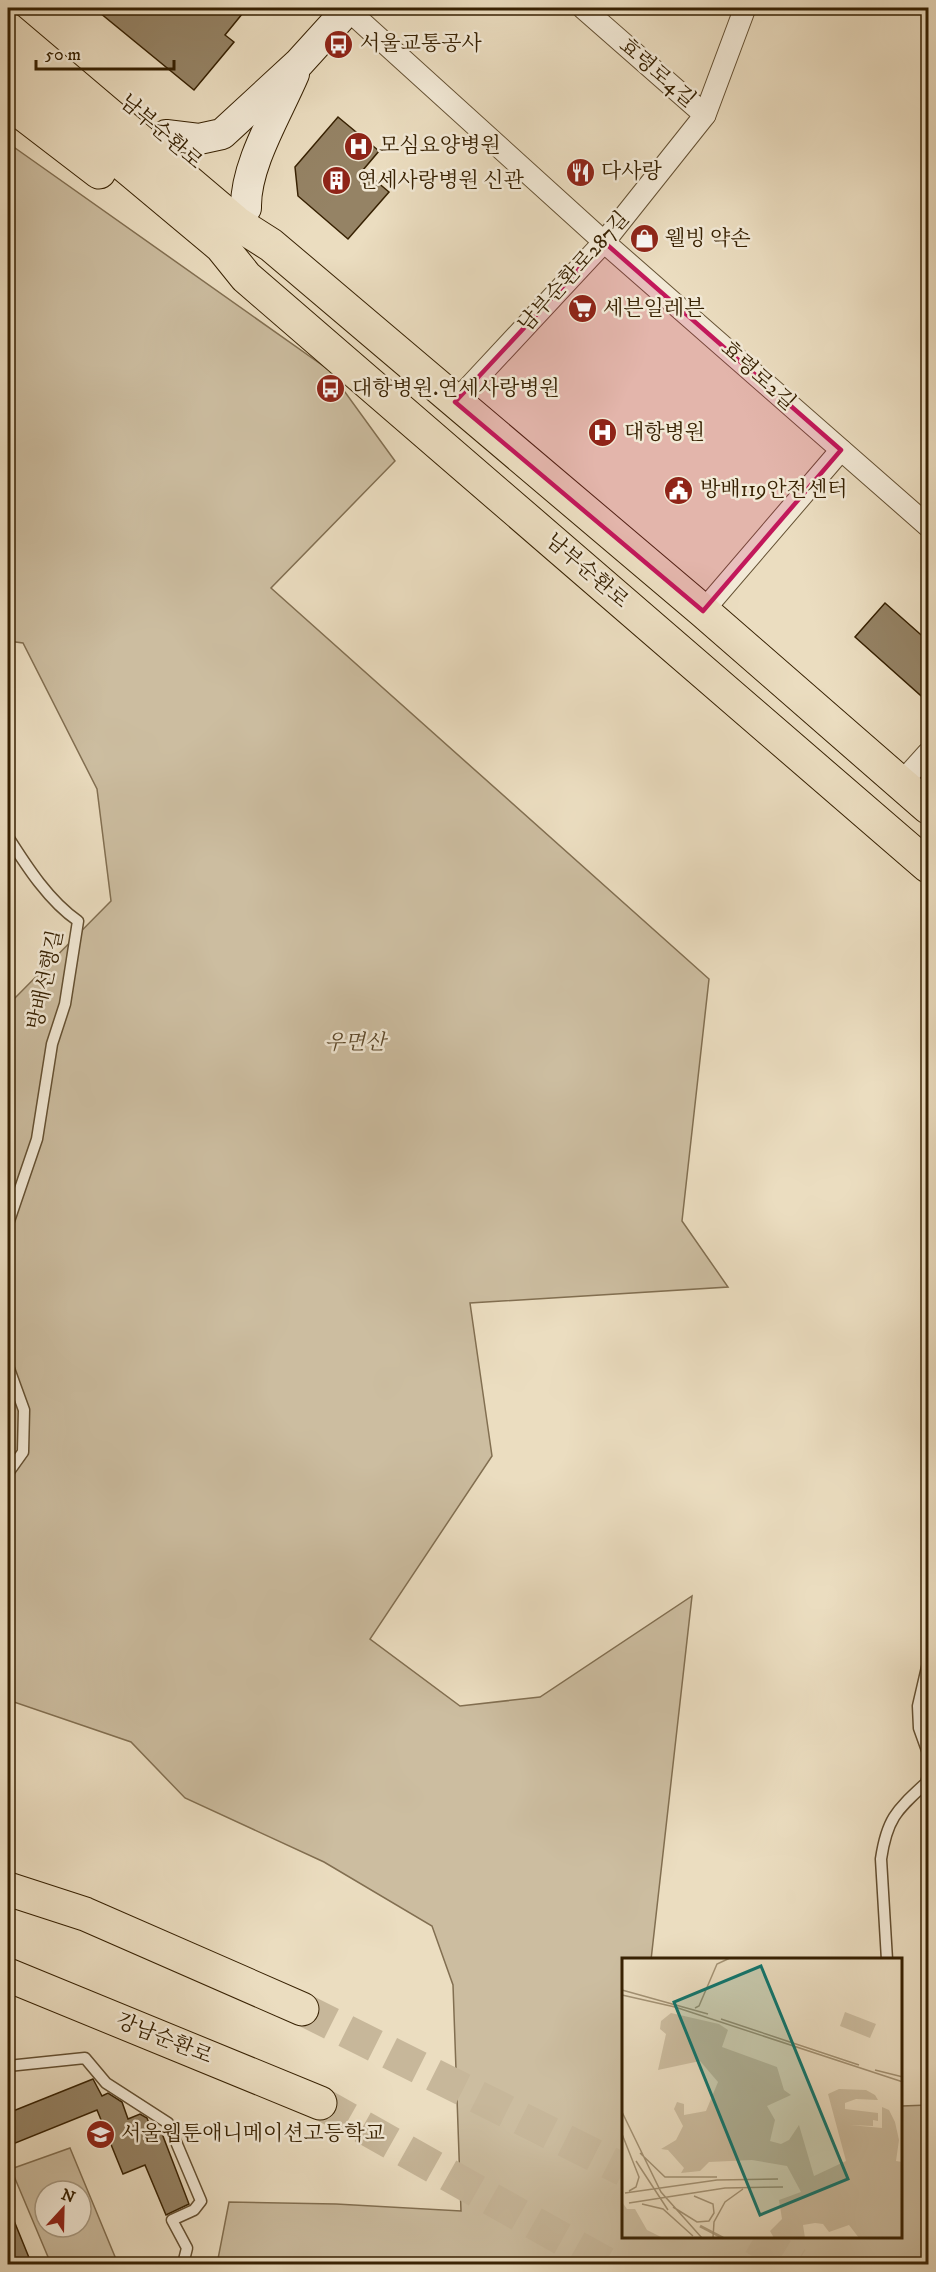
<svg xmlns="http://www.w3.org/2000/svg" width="936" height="2272" viewBox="0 0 936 2272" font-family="'IM FELL DW Pica','Noto Serif KR',serif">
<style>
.green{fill:#ccbda0;stroke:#826f51;stroke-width:1.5;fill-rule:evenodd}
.building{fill:#958365;stroke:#372102;stroke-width:1.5}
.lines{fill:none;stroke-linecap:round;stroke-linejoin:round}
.trunk-tunnel{stroke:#c7b79a;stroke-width:33;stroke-dasharray:33 16;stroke-linecap:butt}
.service-casing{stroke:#645032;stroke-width:13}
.minor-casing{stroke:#645032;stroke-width:23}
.secondary-casing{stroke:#372102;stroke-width:32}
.primary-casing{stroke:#372102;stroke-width:35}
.trunk-casing{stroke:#372102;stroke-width:35}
.service{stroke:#f2e9d6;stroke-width:10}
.minor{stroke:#f2e9d6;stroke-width:21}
.secondary{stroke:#f2e9d6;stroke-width:30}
.primary{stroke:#ebddc0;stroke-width:33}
.trunk{stroke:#ebddc0;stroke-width:33}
.marked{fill:#c2185b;fill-opacity:0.2;stroke:#c2185b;stroke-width:4.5;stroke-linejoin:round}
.labels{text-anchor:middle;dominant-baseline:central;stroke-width:5;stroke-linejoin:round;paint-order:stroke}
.poi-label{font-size:21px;fill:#372102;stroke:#f2e9d6;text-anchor:start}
.street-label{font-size:21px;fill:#372102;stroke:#f2e9d6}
.park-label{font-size:21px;font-style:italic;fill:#5c482a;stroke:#f2e9d6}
.inset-river{fill:none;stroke:#ae9d7f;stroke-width:3}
.inset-road{fill:none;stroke:#a39274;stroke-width:1.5}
.view{fill:#0f766e;fill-opacity:0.15;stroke:#0f766e;stroke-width:3}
.inset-edge{fill:none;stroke:#372102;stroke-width:3}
</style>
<rect width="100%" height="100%" fill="#ebddc0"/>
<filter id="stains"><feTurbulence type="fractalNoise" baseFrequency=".00333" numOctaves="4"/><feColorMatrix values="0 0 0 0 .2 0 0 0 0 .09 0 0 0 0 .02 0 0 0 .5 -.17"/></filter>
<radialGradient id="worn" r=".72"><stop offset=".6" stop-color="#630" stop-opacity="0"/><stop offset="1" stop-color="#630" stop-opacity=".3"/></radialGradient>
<!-- green -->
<g class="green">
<polygon points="8,143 329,370 395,461 271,588 709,979 682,1221 728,1287 470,1303 492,1456 370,1639 460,1706 540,1697 692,1596 651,1960 624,1960 624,2238 902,2238 902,2106 928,2105 928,2264 217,2264 229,2202 336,2204 461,2211 453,1985 432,1926 324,1862 185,1798 131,1742 8,1700 8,1005 111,901 97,789 23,643 8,641"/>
<path d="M70 2148 118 2264H51L11 2169ZM45 2191H81V2227H45Z"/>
</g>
<!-- building -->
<g class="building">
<polygon points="94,8 247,8 225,35 234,42 194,90"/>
<polygon points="338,117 379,151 363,170 389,192 348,239 298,196 295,167"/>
<polygon points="885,603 928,641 928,702 855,637"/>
<polygon points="93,2079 102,2096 108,2093 122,2102 128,2119 140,2114 147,2118 153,2134 161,2131 189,2204 166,2215 145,2165 123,2174 97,2110 8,2146 8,2113"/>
<polygon points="8,2206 32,2265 8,2265"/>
</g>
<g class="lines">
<!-- trunk-tunnel -->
<g class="trunk-tunnel">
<polyline points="302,2009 624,2170"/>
<polyline points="320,2103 607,2264"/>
<polyline points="754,2238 797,2264"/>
</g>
<defs>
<g id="service">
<path d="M8 837C27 867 49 901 78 921L65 1004 52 1044 37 1139 8 1224"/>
<polyline points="8,1366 24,1410 23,1452 8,1473"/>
<polyline points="928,1663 918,1706 919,1728 928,1753"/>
<path d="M887 1960 881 1859C887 1818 897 1810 926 1783L928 1776"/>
<polyline points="8,2066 85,2058 106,2083 168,2123 201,2201 194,2210 172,2220 187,2248 183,2264"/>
</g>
<g id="minor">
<polyline points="583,8 705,115"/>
<polyline points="347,9 604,242 928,526"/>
<polyline points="455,402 604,242 705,115 745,8"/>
<polyline points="703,611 841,450"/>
<polyline points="901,783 928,753"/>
</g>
<g id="secondary">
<polyline points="166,135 199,139 222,134 299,63 349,8"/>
<path d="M246 208C245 165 277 114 294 74"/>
</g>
<g id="primary">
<polyline points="8,29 238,224 271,245 703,611 928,807"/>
<polyline points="8,68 221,246 246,277 928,866"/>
<polyline points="8,102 99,172"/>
</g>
<g id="trunk">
<polyline points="8,1889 85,1914 302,2009"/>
<polyline points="8,1975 320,2103"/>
</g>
</defs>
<!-- service casing -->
<use href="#service" class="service-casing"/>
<!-- minor casing -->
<use href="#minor" class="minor-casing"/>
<!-- secondary casing -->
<use href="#secondary" class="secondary-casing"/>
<!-- primary casing -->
<use href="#primary" class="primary-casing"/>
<!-- trunk casing -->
<use href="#trunk" class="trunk-casing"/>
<!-- service -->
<use href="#service" class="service"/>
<!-- minor -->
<use href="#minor" class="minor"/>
<!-- secondary -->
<use href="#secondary" class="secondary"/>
<!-- primary -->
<use href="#primary" class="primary"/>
<!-- trunk -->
<use href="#trunk" class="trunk"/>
</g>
<!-- marked area -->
<path class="marked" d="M604 242 841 450 703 611 455 402Z"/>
<!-- icons -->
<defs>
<symbol id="bus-disc" viewBox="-11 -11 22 22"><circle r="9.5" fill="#8f2418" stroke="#f2e9d6"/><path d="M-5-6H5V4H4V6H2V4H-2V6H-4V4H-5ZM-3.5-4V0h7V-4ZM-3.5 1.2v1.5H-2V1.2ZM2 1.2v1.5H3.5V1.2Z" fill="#fff"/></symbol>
<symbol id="hospital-disc" viewBox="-11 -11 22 22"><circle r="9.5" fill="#8f2418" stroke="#f2e9d6"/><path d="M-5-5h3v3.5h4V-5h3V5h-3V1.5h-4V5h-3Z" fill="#fff"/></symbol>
<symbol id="restaurant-disc" viewBox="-11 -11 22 22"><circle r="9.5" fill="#8f2418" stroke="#f2e9d6"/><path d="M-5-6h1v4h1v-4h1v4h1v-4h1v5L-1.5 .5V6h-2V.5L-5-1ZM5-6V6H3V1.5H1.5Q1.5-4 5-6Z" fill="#fff"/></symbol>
<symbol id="building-disc" viewBox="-11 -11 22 22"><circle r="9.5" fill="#8f2418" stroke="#f2e9d6"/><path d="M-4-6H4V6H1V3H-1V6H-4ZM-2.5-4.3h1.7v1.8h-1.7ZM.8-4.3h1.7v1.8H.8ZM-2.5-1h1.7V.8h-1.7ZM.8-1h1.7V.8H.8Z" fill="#fff"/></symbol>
<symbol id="shop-disc" viewBox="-11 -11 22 22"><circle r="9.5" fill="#8f2418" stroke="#f2e9d6"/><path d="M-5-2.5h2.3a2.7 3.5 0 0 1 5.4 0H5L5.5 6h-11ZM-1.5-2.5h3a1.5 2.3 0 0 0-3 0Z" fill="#fff"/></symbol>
<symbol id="supermarket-disc" viewBox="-11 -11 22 22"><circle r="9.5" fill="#8f2418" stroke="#f2e9d6"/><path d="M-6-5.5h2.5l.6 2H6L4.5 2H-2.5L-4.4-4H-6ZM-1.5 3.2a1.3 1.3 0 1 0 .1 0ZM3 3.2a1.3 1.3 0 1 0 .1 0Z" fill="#fff"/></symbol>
<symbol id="civic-disc" viewBox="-11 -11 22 22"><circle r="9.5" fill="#8f2418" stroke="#f2e9d6"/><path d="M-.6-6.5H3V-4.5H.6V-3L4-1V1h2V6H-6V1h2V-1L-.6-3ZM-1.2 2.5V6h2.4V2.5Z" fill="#fff"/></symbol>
<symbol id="school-disc" viewBox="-11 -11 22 22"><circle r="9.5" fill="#8f2418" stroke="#f2e9d6"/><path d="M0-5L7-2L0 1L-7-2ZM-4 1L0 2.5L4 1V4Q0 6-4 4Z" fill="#fff"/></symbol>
</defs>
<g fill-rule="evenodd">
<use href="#bus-disc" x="322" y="28" width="33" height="33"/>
<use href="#hospital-disc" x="342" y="130" width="33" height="33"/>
<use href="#restaurant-disc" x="564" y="156" width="33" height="33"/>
<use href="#building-disc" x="320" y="164" width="33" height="33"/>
<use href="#shop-disc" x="628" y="222" width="33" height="33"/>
<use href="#supermarket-disc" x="566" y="292" width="33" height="33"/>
<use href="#bus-disc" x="314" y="372" width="33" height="33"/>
<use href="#hospital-disc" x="586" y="416" width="33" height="33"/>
<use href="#civic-disc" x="662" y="474" width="33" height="33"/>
<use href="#school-disc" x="84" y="2118" width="33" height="33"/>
</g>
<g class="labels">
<!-- poi labels -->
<g class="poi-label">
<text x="360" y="44">서울교통공사</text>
<text x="379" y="146">모심요양병원</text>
<text x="601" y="172">다사랑</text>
<text x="357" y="181">연세사랑병원 신관</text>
<text x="665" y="239">웰빙 약손</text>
<text x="603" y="309">세븐일레븐</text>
<text x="352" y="389">대항병원.연세사랑병원</text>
<text x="624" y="433">대항병원</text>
<text x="700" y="490">방배119안전센터</text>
<text x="121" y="2134">서울웹툰애니메이션고등학교</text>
</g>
<!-- street labels -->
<g class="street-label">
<text transform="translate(657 73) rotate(41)">효령로4길</text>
<text transform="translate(161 132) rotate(41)">남부순환로</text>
<text transform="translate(574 272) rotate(-48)">남부순환로287길</text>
<text transform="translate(758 376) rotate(42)">효령로2길</text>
<text transform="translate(587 571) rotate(41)">남부순환로</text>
<text transform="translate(46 980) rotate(-78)">방배선행길</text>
<text transform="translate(164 2039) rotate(22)">강남순환로</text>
</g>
<!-- park labels -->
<g class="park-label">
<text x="355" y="1043">우면산</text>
</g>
</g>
<!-- overview -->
<g transform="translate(622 1958)">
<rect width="280" height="280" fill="#ebddc0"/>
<path d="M223 54 254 66 248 80 218 68ZM49 55 97 66 106 72 100 89 155 109 162 132 169 137 145 148 153 162 148 183 159 186 167 182 177 167 192 218 224 203 206 136 217 131 244 132 253 137 256 142 234 141 223 145V151L256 155V163L251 162V168L228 167 260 170V149L267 152 273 164 277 182 274 203 280 204V280H237L227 267 207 274 201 266 193 265 181 267 183 280H152L148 273 160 261 157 242 179 234 165 208 130 202 87 204 78 213 59 215 62 210 46 192 39 191 54 182 61 168 52 151 55 144 62 146V157L84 153 96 124 78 103 36 112 44 76 38 71 39 63ZM0 244 5 251H13L25 272 41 280H0Z" fill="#ccbda0"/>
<path class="inset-river" d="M78 268 101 280"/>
<path class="inset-road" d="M0 32 86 56M0 37 53 49 281 124M73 50 77 48 95 6 108 0M99 61 237 107M253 112 281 119M0 154 39 234 80 280M0 176 17 219 14 229 7 233M18 195 43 219H95M14 203 46 252M3 235 95 222 156 221M7 245 103 230 161 229M20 246 41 251 71 278M51 249 75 264 87 263 92 255 91 246 72 238M91 280 92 264 103 244 121 231"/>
<path class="view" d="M139 8 226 221 138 257 52 44Z"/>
<rect width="280" height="280" class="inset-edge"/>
</g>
<!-- margin -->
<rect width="936" height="2272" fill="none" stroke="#ebddc0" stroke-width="30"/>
<rect x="9" y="9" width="918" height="2254" fill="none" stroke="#372102" stroke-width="3"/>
<rect x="15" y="15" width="906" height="2242" fill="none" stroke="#372102" stroke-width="1.5"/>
<!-- north arrow -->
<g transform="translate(63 2209) rotate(22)"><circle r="28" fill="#f2e9d6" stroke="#a79981" stroke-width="1.5"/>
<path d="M0-4.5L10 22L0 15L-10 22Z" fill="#8f2418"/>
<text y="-9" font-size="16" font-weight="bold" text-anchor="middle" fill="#372102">N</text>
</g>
<!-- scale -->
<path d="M36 60v9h138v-9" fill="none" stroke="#372102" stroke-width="3"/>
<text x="45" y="60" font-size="18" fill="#372102" stroke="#f2e9d6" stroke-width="4.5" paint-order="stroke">50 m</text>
<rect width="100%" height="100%" filter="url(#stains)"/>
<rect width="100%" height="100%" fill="url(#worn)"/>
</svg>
